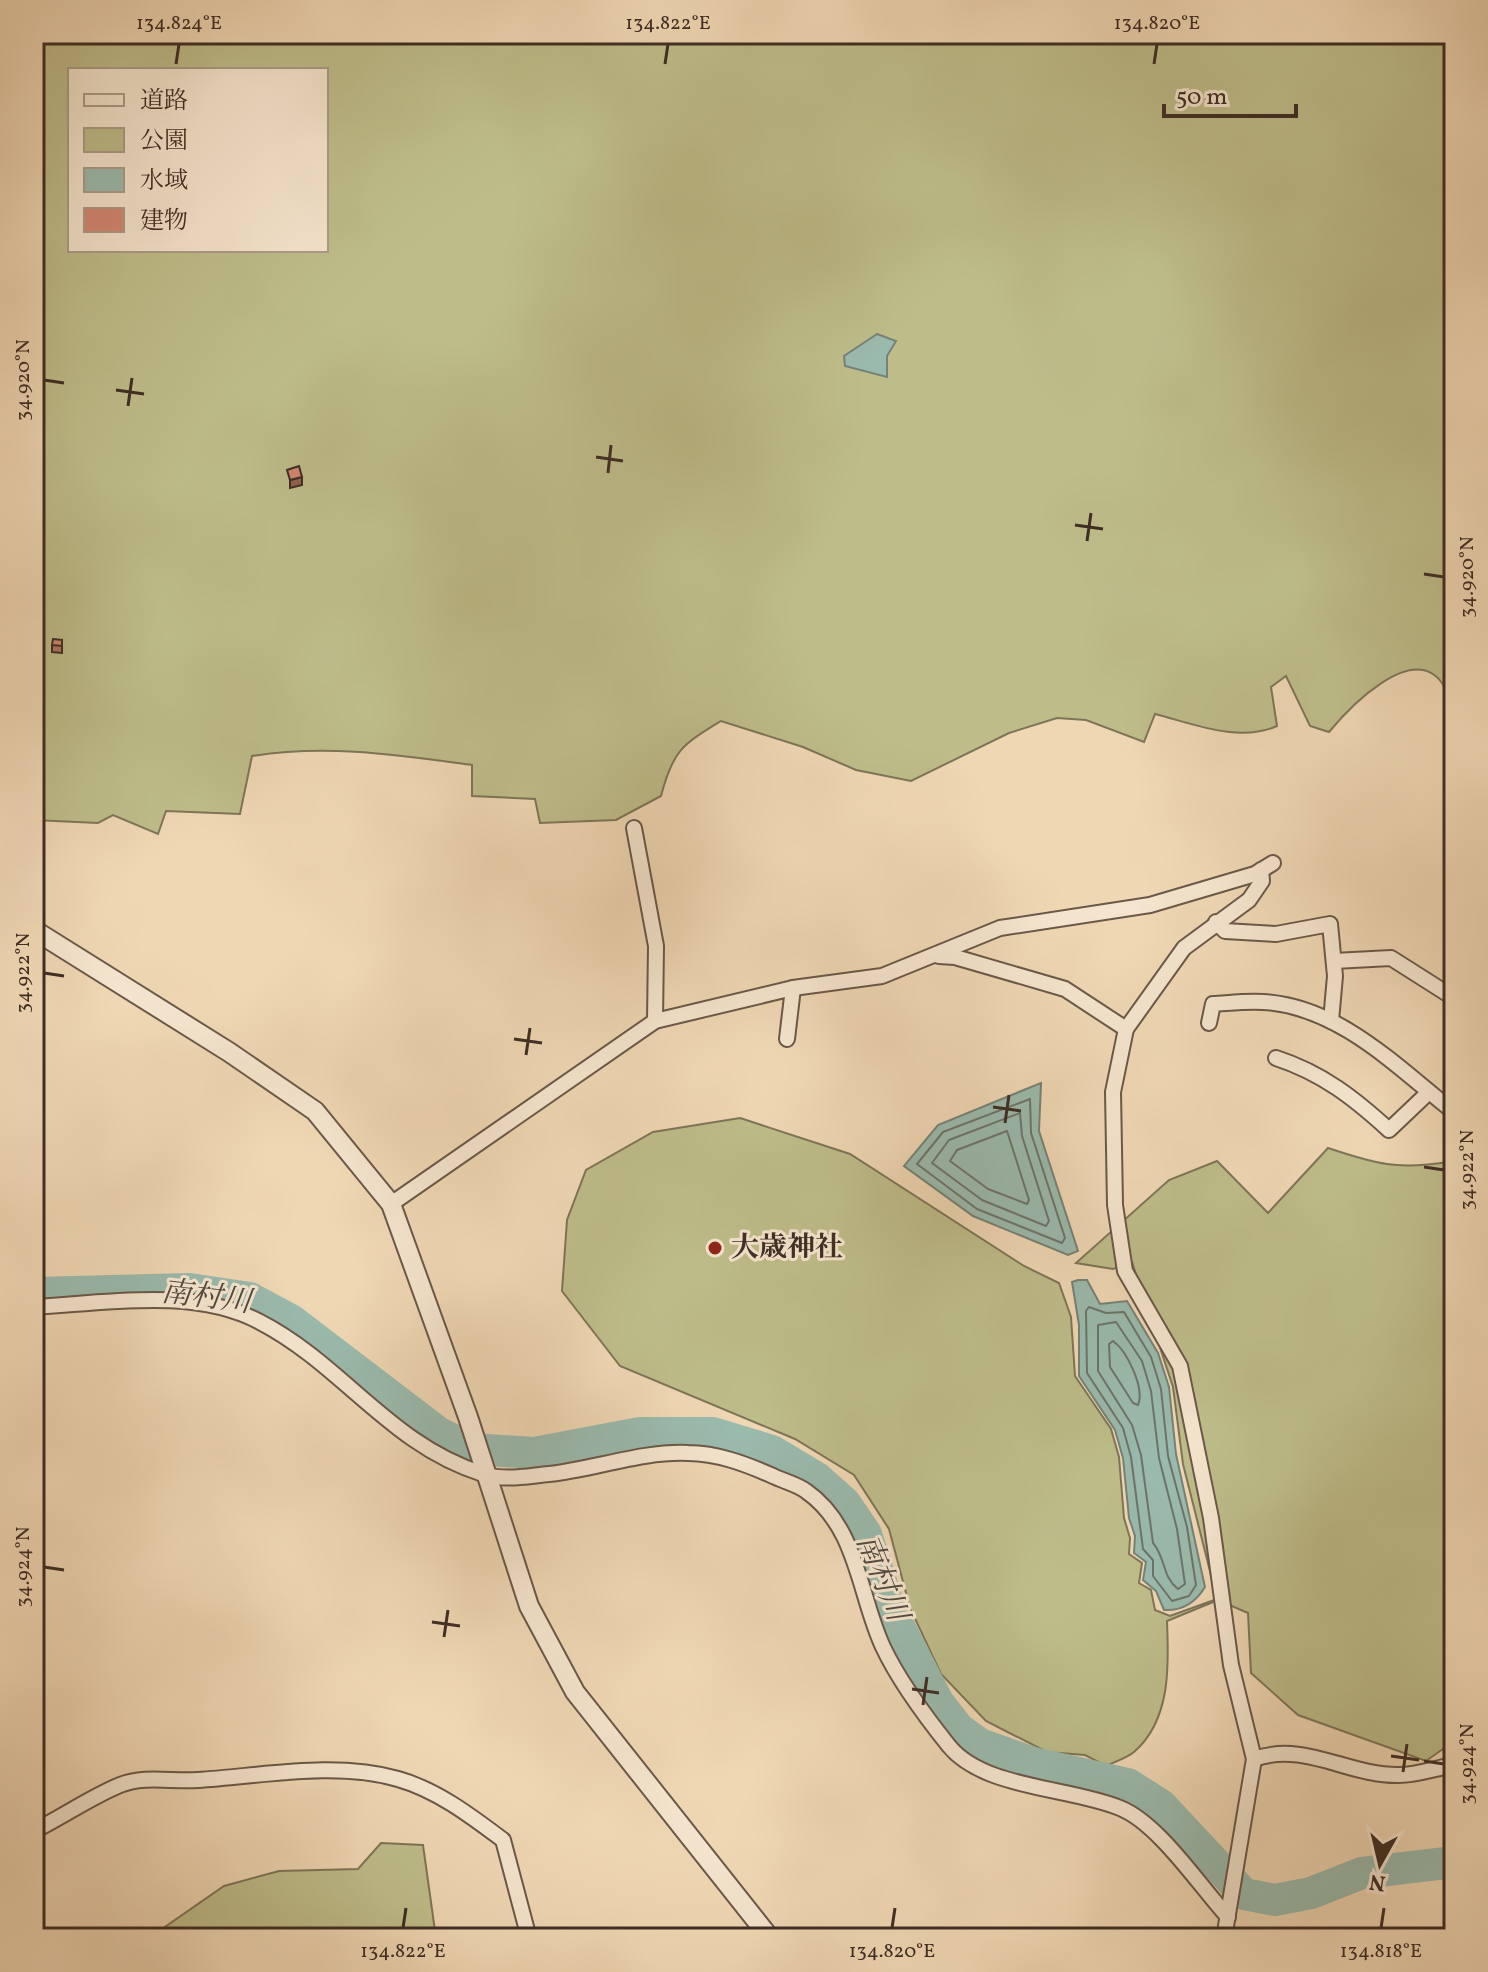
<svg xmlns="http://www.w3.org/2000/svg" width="1488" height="1972" viewBox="0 0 1488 1972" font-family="Vollkorn,'Noto Serif JP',serif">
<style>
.green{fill:#bebd8a;stroke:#7e7558;stroke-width:2;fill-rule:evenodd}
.water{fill:#9abaad;stroke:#758277;stroke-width:2}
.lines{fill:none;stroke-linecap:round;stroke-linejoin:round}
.shore{stroke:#6c7469;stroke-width:2}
.river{stroke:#9abaad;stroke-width:32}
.minor-casing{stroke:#6a5849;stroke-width:18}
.tertiary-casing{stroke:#6a5849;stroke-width:22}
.minor{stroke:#f5e5ce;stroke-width:14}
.tertiary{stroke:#f5e5ce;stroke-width:18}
.wall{fill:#b57463;stroke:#3e2d25;stroke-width:2}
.shaded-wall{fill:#945e50;stroke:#3e2d25;stroke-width:2}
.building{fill:#d38773;stroke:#3e2d25;stroke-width:2}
.ticks{fill:none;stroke:#3e2d25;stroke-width:3}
.poi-dot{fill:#8f2418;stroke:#f5e5ce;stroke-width:3}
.labels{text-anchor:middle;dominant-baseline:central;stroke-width:6;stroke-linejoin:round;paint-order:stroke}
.poi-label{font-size:28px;font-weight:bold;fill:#3e2d25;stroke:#f5e5ce;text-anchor:start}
.water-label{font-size:30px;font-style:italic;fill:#504940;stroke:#f5e5ce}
.neatline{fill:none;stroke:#3e2d25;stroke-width:3}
.ticks-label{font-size:20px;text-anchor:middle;fill:#3e2d25}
</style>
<rect width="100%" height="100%" fill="#f0d7b4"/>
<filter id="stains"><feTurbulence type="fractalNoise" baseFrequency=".0025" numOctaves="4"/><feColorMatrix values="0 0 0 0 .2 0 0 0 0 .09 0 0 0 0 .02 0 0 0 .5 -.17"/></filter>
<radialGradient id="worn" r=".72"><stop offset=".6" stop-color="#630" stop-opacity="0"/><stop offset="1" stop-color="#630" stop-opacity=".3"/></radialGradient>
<!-- green -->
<g class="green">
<path d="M34 34H1454V713C1449 704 1447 691 1442 683 1412 641 1348 709 1329 732L1310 726 1286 676 1271 687 1277 726C1239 743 1194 724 1155 714L1144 742 1086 720 1057 718 1009 733 911 781 856 770 803 747 721 721C682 745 673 750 661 796L616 820 540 823 535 799 472 796V765C397 755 327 744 252 756L240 814 166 811 158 834 113 815 98 823 34 820ZM70 70H326V250H70Z"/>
<path d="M740 1118 850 1154 1024 1266 1059 1283 1071 1317 1075 1376 1111 1429 1119 1457 1124 1518 1130 1538 1129 1554 1142 1563 1139 1583 1151 1590 1155 1610 1170 1616 1217 1599 1183 1464 1173 1387 1132 1262 1113 1269 1076 1263 1169 1180 1217 1161 1268 1213 1328 1148C1376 1164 1397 1170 1448 1162L1454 1182V1730L1450 1744 1426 1761 1298 1715 1251 1673 1248 1613 1218 1600 1167 1621C1169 1665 1171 1720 1134 1752 1127 1758 1114 1762 1106 1766L1085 1755 1047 1752 986 1721 941 1674 910 1608 889 1529 854 1475 795 1439 620 1366 562 1291 567 1220 586 1170 653 1132Z"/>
<polygon points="381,1843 423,1845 436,1938 149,1938 224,1886 279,1871 358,1869"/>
</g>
<!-- water -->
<g class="water">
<polygon points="877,334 896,341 887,356 887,377 845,366 844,356"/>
<polygon points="1041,1083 1039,1131 1078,1251 1068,1255 973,1216 904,1166 938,1125"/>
<path d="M1078 1280H1087L1100 1304 1127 1301 1158 1353 1169 1387 1176 1454 1205 1587C1196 1602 1183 1611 1164 1610L1156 1591 1143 1580 1146 1562 1134 1553 1135 1536 1129 1518 1123 1458 1115 1430 1079 1376V1325L1072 1282Z"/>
</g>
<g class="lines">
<!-- shore -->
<g class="shore">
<polygon points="1030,1099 1031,1133 1065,1238 1062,1243 977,1209 917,1164 943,1132"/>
<polygon points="1020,1113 1022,1136 1049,1221 1046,1226 982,1200 932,1163 949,1140"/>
<polygon points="1007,1131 1029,1200 1027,1204 988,1189 950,1161 957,1150"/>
<polygon points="1089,1307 1106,1313 1124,1312 1151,1357 1161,1389 1168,1456 1187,1527 1196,1585 1189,1596 1172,1601 1153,1576 1153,1560 1143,1549 1131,1457 1123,1428 1087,1373 1086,1311"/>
<path d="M1116 1322 1142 1361 1151 1391 1159 1458 1177 1529 1185 1584 1178 1589C1162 1577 1166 1558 1153 1543L1141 1455 1132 1425 1098 1371V1325Z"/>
<path d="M1113 1341C1127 1351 1145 1388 1138 1405L1133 1403 1110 1367 1109 1344Z"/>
</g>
<!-- river -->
<polyline class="river" points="34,1293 190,1289 250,1298 291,1320 439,1433 472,1449 534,1453 640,1433 713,1433 772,1451 817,1478 845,1503 866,1534 889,1607 938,1702 959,1729 980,1744 1034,1763 1128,1784 1161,1805 1244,1894 1275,1900 1311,1893 1362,1873 1454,1862"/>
<defs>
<g id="minor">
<polyline points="634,828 656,946 655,1021"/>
<polyline points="1216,922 1225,931 1276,934 1330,924 1335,976 1331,1021"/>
<polyline points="939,956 955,957 1065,989 1126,1029"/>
<polyline points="1334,961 1391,958 1454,998"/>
<path d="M1209 1023 1213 1004C1230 1003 1247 1001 1263 1002 1339 1006 1398 1068 1454 1112"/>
<polyline points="787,1039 793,988"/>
<path d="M1276 1058C1322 1073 1354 1098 1389 1130L1429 1092"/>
<polyline points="391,1204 655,1021 793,988 882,976 1000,928 1150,905 1255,874 1273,863"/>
<path d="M34 1307C105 1303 195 1287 260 1322 343 1365 390 1445 483 1474 505 1481 527 1476 549 1474 595 1469 642 1451 688 1453 717 1453 746 1464 773 1476 783 1481 797 1484 806 1491 858 1527 859 1596 883 1647 899 1681 925 1716 949 1746 984 1789 1070 1787 1120 1808 1158 1823 1199 1885 1228 1917"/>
<path d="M1254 1759C1305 1741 1348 1776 1399 1775 1417 1775 1436 1768 1454 1765"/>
<path d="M34 1831C62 1817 91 1797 120 1785 145 1775 172 1782 198 1780 262 1776 335 1761 398 1779 437 1790 471 1816 503 1840L529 1938"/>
<polyline points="1224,1938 1254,1759 1231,1665 1211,1518 1180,1366 1125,1271 1115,1205 1113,1092 1126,1029 1184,948 1249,900 1262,881 1261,870"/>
</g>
<polyline id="tertiary" points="34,930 229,1052 315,1111 391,1204 468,1417 529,1606 575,1692 770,1938"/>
</defs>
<!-- minor casing -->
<use href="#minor" class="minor-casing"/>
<!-- tertiary casing -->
<use href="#tertiary" class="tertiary-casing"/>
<!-- minor -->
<use href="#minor" class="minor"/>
<!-- tertiary -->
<use href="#tertiary" class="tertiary"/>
</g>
<!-- wall -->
<polygon class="wall" points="62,640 62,653 52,652 52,645"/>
<!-- shaded-wall -->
<polygon class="shaded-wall" points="302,477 302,485 290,488 290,480"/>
<!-- building -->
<g class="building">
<polygon points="299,466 302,477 290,480 287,470"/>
<polygon points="53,639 62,640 62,646 52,645"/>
</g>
<!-- ticks -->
<path class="ticks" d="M176 64 179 44M665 64 668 44M1154 64 1157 44M44 380 64 383M116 390 144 394M128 406 132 378M596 457 623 461M608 473 611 445M1075 525 1103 529M1087 541 1091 513M1424 574 1444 577M44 973 64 976M514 1039 542 1043M526 1055 530 1028M993 1107 1021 1111M1005 1123 1009 1095M1424 1167 1444 1170M44 1567 64 1570M432 1622 460 1626M444 1637 448 1610M912 1689 939 1693M923 1705 927 1677M1391 1756 1419 1760M1424 1761 1444 1764M1403 1772 1407 1744M403 1928 406 1908M892 1928 895 1908M1381 1928 1384 1908"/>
<!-- markers -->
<circle class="poi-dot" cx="715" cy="1248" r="8"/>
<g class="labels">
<!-- poi labels -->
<g class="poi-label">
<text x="731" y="1248">大歳神社</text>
</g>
<!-- water labels -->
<g class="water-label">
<text transform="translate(206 1298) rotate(7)">南村川</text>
<text transform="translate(881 1578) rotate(68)">南村川</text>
</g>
</g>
<!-- margin -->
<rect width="1488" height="1972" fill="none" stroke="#f0d7b4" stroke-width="88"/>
<!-- legend -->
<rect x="68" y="68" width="260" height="184" fill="#f5e5ce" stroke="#ac9b8a" stroke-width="2"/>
<rect x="84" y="94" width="40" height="12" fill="#f5e5ce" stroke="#ac9b8a" stroke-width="2"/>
<text x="140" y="108" font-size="24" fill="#3e2d25">道路</text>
<rect x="84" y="128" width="40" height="24" fill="#bebd8a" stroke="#ac9b8a" stroke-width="2"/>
<text x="140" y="148" font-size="24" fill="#3e2d25">公園</text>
<rect x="84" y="168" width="40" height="24" fill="#9abaad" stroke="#ac9b8a" stroke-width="2"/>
<text x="140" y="188" font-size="24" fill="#3e2d25">水域</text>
<rect x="84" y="208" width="40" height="24" fill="#d38773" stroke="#ac9b8a" stroke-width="2"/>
<text x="140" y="228" font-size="24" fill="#3e2d25">建物</text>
<!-- north arrow -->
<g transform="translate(1380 1864) rotate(188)" stroke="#f5e5ce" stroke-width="6" paint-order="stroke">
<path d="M0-6L14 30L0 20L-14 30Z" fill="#3e2d25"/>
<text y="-12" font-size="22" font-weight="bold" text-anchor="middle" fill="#3e2d25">N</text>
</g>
<!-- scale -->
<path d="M1164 104v12h132v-12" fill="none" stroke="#3e2d25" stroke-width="4"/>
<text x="1176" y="104" font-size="24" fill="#3e2d25" stroke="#f5e5ce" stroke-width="6" paint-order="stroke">50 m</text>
<rect x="44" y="44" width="1400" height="1884" class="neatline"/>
<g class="ticks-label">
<text x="179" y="29">134.824°E</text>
<text x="668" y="29">134.822°E</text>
<text x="1157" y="29">134.820°E</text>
<text transform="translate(22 380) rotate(-90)" y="7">34.920°N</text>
<text transform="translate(1466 577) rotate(-90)" y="7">34.920°N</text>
<text transform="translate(22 973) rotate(-90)" y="7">34.922°N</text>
<text transform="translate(1466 1170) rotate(-90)" y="7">34.922°N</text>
<text transform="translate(22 1567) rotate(-90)" y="7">34.924°N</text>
<text transform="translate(1466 1764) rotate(-90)" y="7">34.924°N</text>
<text x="403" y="1957">134.822°E</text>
<text x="892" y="1957">134.820°E</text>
<text x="1381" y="1957">134.818°E</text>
</g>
<rect width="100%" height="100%" filter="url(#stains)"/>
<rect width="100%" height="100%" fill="url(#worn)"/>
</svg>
